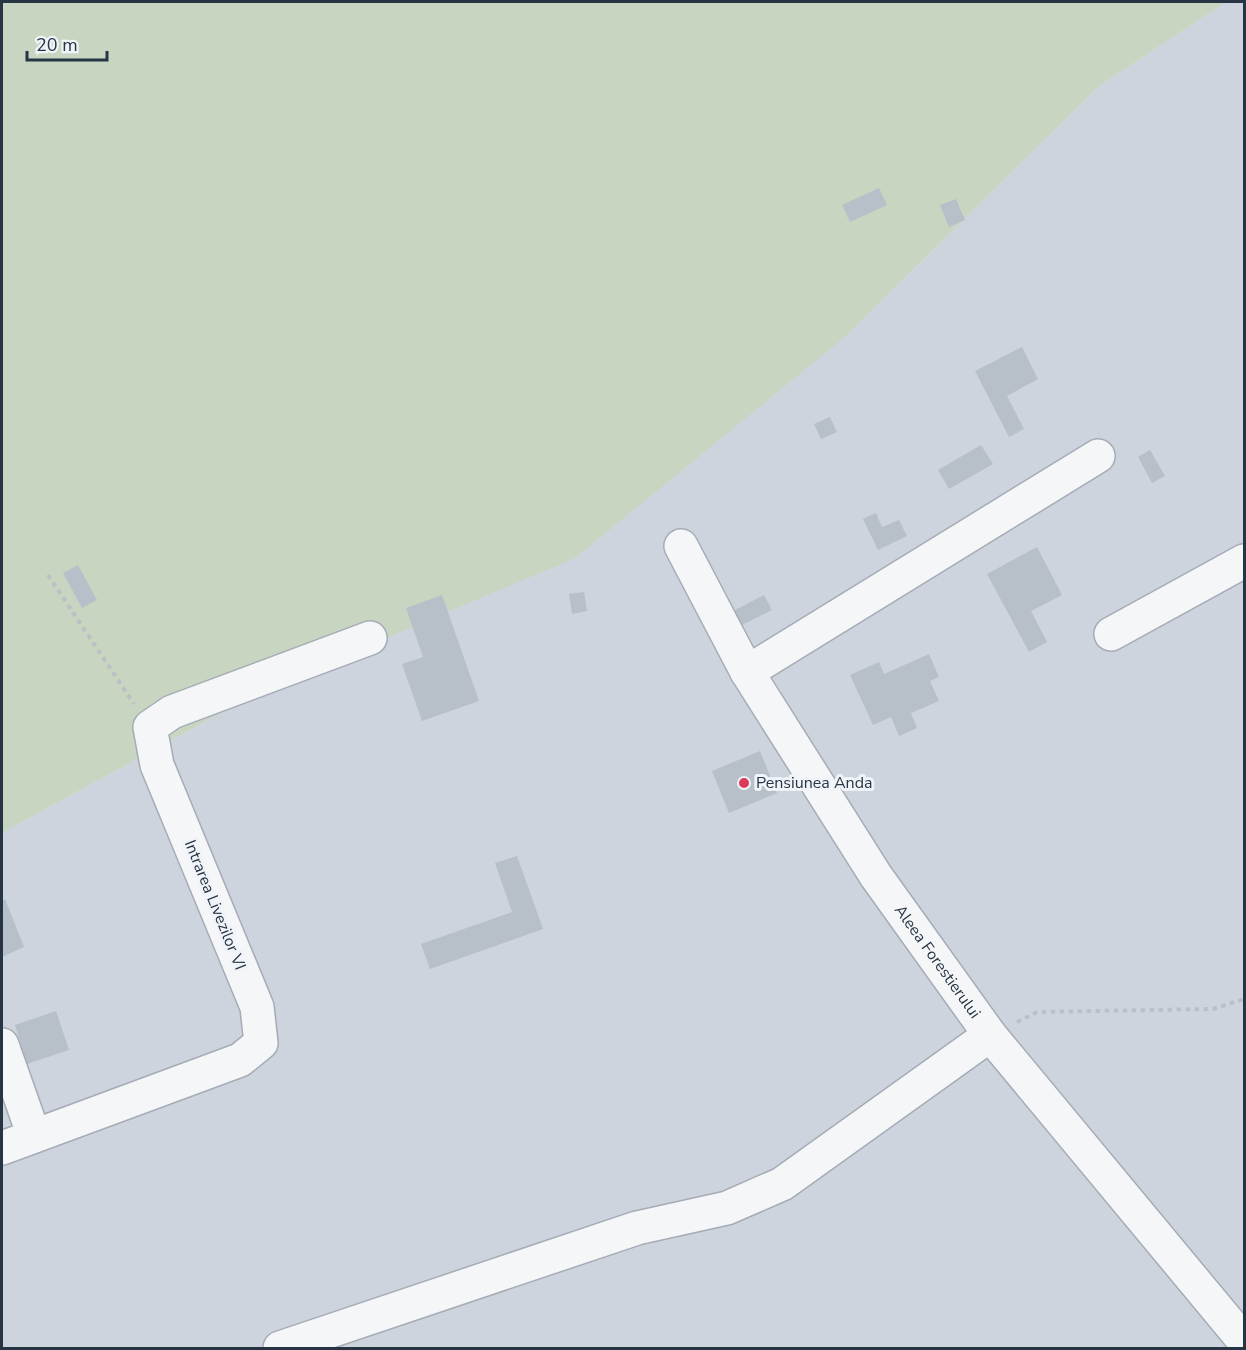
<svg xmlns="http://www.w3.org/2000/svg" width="1246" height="1350" viewBox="0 0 1246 1350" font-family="'Nunito Sans',sans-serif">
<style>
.built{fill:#ced4dd}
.green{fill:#c7d5c1}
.building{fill:#b7bfc9}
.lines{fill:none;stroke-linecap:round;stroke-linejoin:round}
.minor-casing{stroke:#a5acb6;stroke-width:36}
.path{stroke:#bbc0c6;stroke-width:4;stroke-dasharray:4.5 4.5;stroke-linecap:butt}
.minor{stroke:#f4f6f8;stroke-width:33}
.poi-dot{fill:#dc395d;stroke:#f0f4f8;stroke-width:2}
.labels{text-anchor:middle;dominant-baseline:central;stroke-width:6;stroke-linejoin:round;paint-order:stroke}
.poi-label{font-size:16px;fill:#273444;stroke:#f0f4f8;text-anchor:start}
.street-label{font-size:16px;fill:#273444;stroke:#f0f4f8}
</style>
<rect width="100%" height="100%" fill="#e0e5eb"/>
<!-- built -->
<polygon class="built" points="1226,2 1244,2 1244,1348 2,1348 2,833 259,692 846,336 1098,87"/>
<!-- green -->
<polygon class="green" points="2,2 1226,2 1098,87 846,336 575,558 259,692 2,833"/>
<!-- building -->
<g class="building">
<polygon points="879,188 887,205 850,222 842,205"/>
<polygon points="956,199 965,220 949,227 940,205"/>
<polygon points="1022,347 1038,379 1007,396 1024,429 1009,437 975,371"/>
<polygon points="830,417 837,432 821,439 814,424"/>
<polygon points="981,445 993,464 949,489 938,470"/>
<polygon points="1150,450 1165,476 1152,483 1138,457"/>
<polygon points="876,513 882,527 899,520 907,536 878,550 863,519"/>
<polygon points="1037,547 1062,595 1031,611 1047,642 1029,652 987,574"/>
<polygon points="78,565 97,600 82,608 63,573"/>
<polygon points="584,592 587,611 572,614 569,594"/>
<polygon points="442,595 479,701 422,721 402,664 423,657 406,608"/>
<polygon points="764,595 772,610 740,626 733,611"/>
<polygon points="929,654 939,677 930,681 939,701 911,713 917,728 899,736 891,717 873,725 850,675 879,662 884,674"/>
<polygon points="760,751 777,793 729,813 712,771"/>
<polygon points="517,856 543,929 430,969 421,944 512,912 495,863"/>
<polygon points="5,899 24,947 2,957 2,901"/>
<polygon points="56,1011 69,1050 27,1064 15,1025"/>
</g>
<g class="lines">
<defs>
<g id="minor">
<path id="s1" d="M681 546 747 672 876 876 990 1035 1244 1341"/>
<polyline points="1111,634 1244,561"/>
<polyline points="747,672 1098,456"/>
<polyline points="2,1045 34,1136"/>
<polyline points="2,1148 240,1060 261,1043 257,1007 157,765 150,727 172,712 370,638"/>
<polyline points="280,1348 637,1228 727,1208 782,1184 990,1035"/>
</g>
</defs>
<!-- minor casing -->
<use href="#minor" class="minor-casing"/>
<!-- path -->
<g class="path">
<polyline points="48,575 134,704"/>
<polyline points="1017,1022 1037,1012 1213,1009 1244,999"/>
</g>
<!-- minor -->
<use href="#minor" class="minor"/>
</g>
<!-- markers -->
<circle class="poi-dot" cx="744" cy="783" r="6"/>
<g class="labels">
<!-- poi labels -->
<g class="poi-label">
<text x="756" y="783">Pensiunea Anda</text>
</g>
<!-- street labels -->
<g class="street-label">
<text transform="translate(215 905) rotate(68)">Intrarea Livezilor VI</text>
<text stroke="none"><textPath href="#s1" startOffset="489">Aleea Forestierului</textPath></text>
</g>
</g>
<!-- border -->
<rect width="1246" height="1350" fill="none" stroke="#273444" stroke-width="6"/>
<!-- scale -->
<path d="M27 51v9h80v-9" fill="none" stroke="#273444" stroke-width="3"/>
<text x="36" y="51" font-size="18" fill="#273444" stroke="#f0f4f8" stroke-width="4.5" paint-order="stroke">20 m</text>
</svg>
